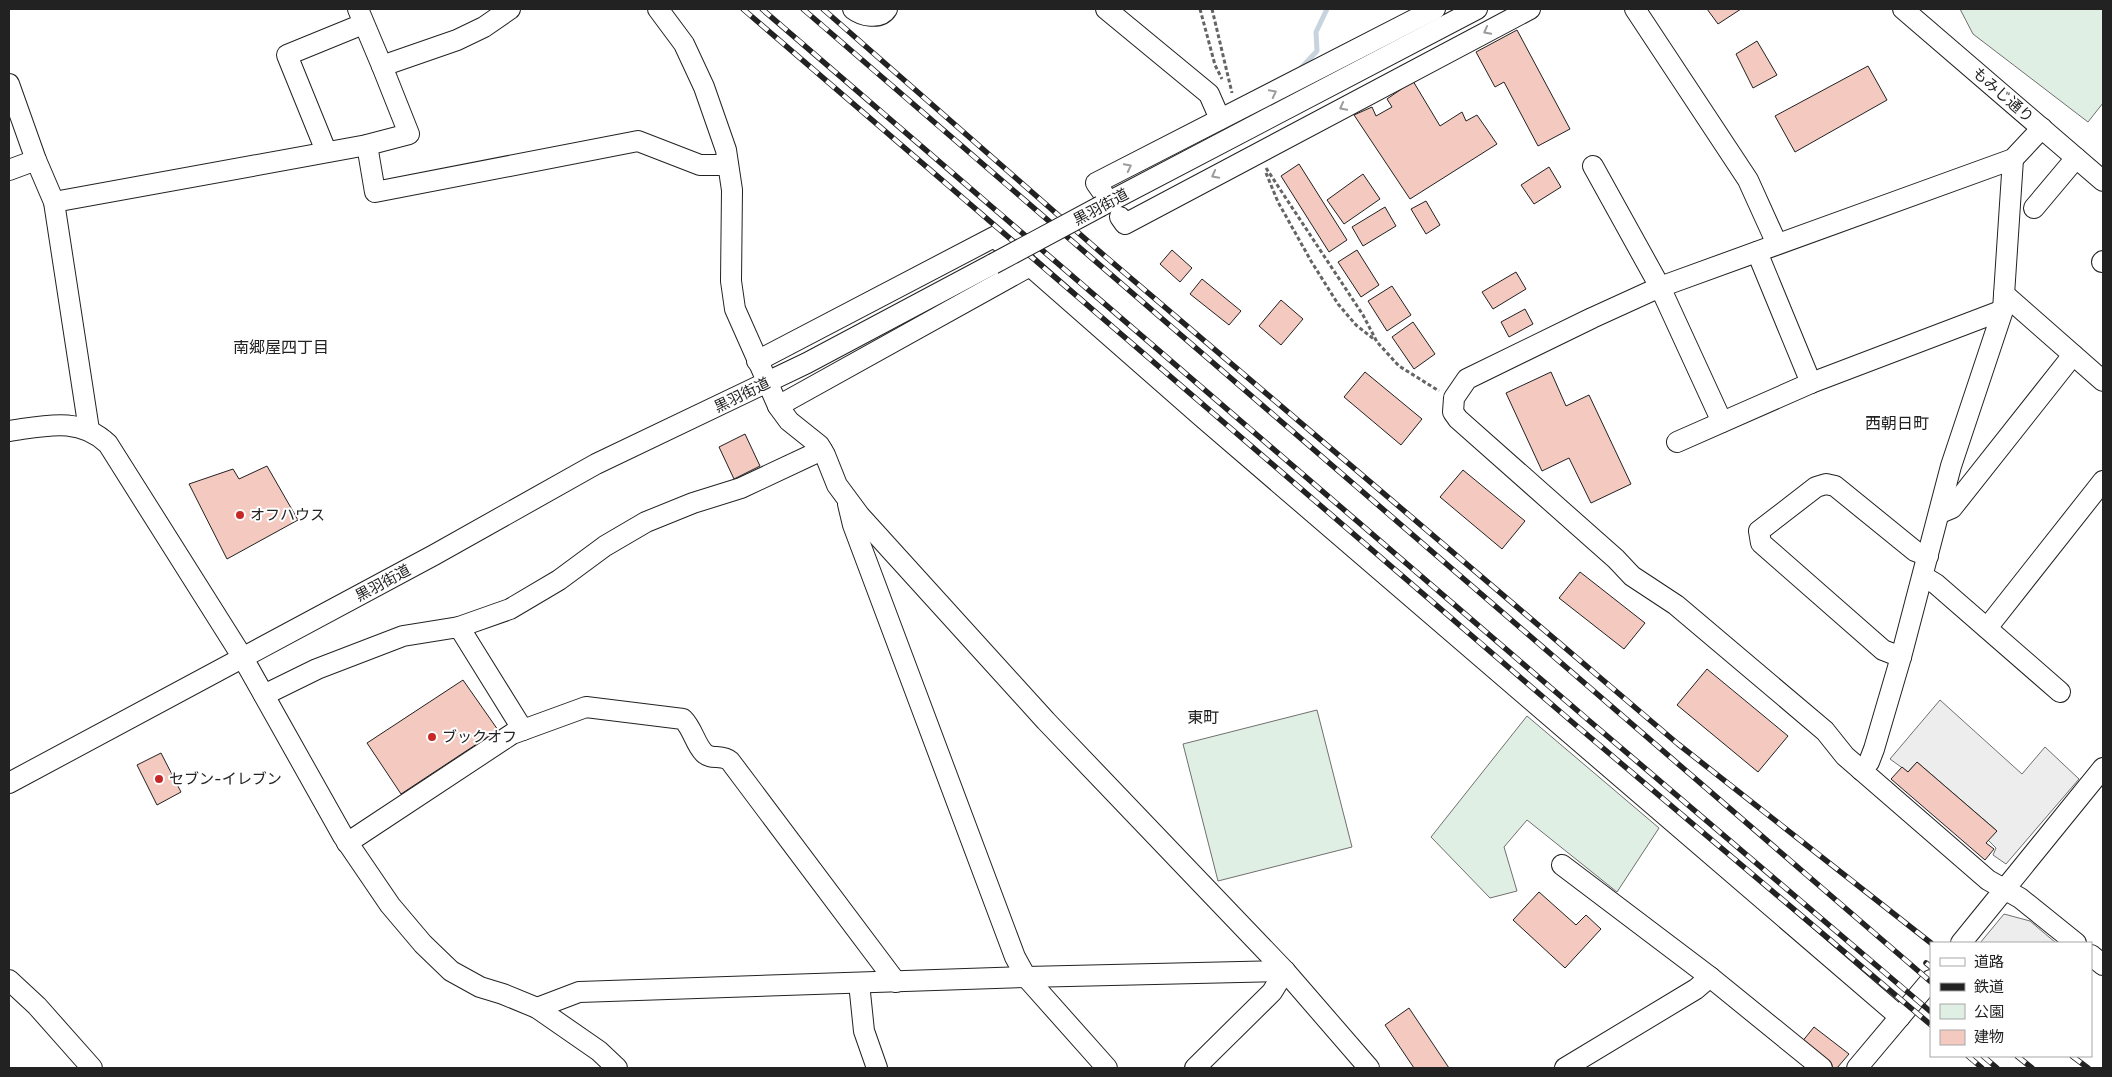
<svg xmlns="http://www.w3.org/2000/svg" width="2112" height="1077" viewBox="0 0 2112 1077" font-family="'Work Sans','Noto Sans JP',sans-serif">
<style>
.green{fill:#e0efe3;stroke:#6f6f6f}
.parking{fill:#ededed;stroke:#6f6f6f}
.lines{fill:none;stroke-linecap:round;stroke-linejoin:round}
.stream{stroke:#c7d3dd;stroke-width:5}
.building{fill:#f3c9c0;stroke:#222}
.minor-casing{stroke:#222;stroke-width:22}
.path{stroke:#646464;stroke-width:3;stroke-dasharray:4 2.5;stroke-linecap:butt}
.minor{stroke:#fff;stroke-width:20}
.rail-casing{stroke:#222;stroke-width:5.5}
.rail{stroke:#fff;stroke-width:4;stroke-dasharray:11;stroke-linecap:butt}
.minor-bridge-casing{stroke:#222;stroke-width:22;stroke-linecap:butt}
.minor-bridge{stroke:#fff;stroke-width:20}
.oneway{stroke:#9c9c9c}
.poi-dot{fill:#c62828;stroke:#fff;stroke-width:2}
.labels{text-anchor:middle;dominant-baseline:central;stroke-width:4;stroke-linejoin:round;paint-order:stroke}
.street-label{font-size:15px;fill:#222;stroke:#fff}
.poi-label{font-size:15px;fill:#222;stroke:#fff;text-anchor:start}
.neighbourhood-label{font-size:16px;fill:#222;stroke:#fff}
</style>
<rect width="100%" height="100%" fill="#fff"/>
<!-- green -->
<g class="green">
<polygon points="1960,9 2103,9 2103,103 2088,122 1973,34"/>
<polygon points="1317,710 1352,847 1218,881 1183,744"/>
<polygon points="1527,716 1659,828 1617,892 1527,820 1504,847 1517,891 1490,898 1431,837"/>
</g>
<!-- parking -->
<g class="parking">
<polygon points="1940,700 2022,774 2045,747 2079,779 2006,864 1993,855 1996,848 1988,840 1996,830 1917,762 1908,772 1890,759"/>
<polygon points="2004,914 2030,921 2056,943 1980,943"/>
</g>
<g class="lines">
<!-- stream -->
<polyline class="stream" points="1301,68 1317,51 1316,32 1327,9"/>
</g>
<!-- building -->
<g class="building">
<polygon points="1707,9 1741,9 1718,24"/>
<polygon points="1517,30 1570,129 1538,146 1504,82 1495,87 1476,52"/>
<polygon points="1757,41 1777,75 1753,88 1736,54"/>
<polygon points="1868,66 1887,100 1795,152 1775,116"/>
<polygon points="1413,81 1440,126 1462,112 1466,121 1477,115 1497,144 1410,199 1354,115 1372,107 1376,116 1392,107 1387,99"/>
<polygon points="1299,164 1347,240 1329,252 1281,176"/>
<polygon points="1549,167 1561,187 1534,204 1521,185"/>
<polygon points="1363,174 1380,199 1344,224 1327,200"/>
<polygon points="1426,201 1440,225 1426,234 1411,209"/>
<polygon points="1385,207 1396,226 1363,246 1352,227"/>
<polygon points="1172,250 1192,268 1180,282 1160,264"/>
<polygon points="1357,250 1379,285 1361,297 1338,262"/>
<polygon points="1516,272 1526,289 1493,309 1482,292"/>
<polygon points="1202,279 1241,311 1229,325 1190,294"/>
<polygon points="1392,286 1411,315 1387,331 1368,301"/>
<polygon points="1281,300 1303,319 1281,345 1259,326"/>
<polygon points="1525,309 1533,324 1509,337 1501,322"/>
<polygon points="1413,322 1435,354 1414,369 1392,337"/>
<polygon points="1365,372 1422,419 1401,445 1344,397"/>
<polygon points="1551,372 1566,406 1589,395 1631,484 1591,503 1569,458 1542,471 1506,393"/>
<polygon points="745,434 760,466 734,479 719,447"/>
<polygon points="267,466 298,520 227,559 189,484 233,469 239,479"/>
<polygon points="1463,470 1525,521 1502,549 1440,497"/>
<polygon points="1580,572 1645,623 1624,649 1559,598"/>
<polygon points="1707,669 1788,736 1758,772 1677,705"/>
<polygon points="463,680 498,730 401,794 367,743"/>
<polygon points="161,753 181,792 157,805 137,765"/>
<polygon points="1917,762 1997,831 1986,843 1994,849 1985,860 1891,779 1902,767 1908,772"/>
<polygon points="1539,892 1576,925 1586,915 1601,929 1565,968 1513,920"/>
<polygon points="1409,1008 1449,1068 1414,1068 1385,1025"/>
<polygon points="1814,1027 1849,1054 1837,1068 1832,1068 1801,1043"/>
</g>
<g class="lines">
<defs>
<g id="minor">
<polyline points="358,9 382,66"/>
<polyline points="658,9 684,44 704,87 726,150 732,190 731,281 735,309 778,406 789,421 819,445 825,455 837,485 860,516 1046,721 1285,971 1369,1068"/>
<path d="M853 9C862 16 880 20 887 9"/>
<polyline points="1106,9 1209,94 1220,119"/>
<polyline points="1635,9 1748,180 1777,244"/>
<polyline points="1903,9 2103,181"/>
<polyline points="9,84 36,160 54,202 89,430"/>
<polyline points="2042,128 2013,159 1660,287 1592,318 1467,379 1454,398 1453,412 1458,419 1616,559 1632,576 1676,605 1825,731 1845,756 1988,880 2020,898 2076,943"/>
<polyline points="367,145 375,192 638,141 700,165 728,165"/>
<polyline points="326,151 287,55 363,24"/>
<polyline points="1593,166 1660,287 1722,422"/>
<polyline points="9,170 36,160"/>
<polyline points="1103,193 1096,183 1435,9"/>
<polyline points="54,202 367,145 409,134 382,66 457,40 484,27 510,9"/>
<polyline points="1101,206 1477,9"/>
<polyline points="2034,208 2076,158"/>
<polyline points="1120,217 1125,224 1530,9"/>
<polyline points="1757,252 1811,383"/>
<polyline points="2102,262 2103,261"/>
<polyline points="2004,294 2103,381"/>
<polyline points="757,361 994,237 1026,262"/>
<polyline points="778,406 1030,266 1202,417 1900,1017"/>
<path d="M9 431C45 426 79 416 108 444L243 658 343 836 390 905 423 944 451 971 480 987 503 994 537 1008 599 1051 617 1068"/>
<polyline points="1677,442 1811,383 2003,310"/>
<polyline points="848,504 853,525 1015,957 1026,977 1107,1068"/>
<polyline points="1940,513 1952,508 2073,355"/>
<polyline points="1923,576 1936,584 2060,692"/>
<polyline points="459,627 510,609 559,580 605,546 646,522 693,503 741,488 822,450"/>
<polyline points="1987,628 2103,481"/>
<polyline points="1901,657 1883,650 1761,543 1759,531 1816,487 1826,484 1835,486 1915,551 1928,556"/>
<polyline points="264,695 317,669 403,636 459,627 523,730"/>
<polyline points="1861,770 1869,762 1874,749 1901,657 1951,466 2003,310 2013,159"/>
<polyline points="9,783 434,555 596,464 807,363 993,264"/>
<path d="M347 843 512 734 586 707 683 719C693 729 695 744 704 753 711 760 722 754 730 761L896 982"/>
<polyline points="1562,865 1710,977 1822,1068"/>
<polyline points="1961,943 2103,768"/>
<polyline points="2091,955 2103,965"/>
<polyline points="9,980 37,1006 92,1068"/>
<polyline points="859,983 864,1031 877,1068"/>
<polyline points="537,1008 579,992 1026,977 1285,971"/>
<polyline points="1195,1068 1272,992 1285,971"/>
<polyline points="1565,1068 1696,989 1710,977"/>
<polyline points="1857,1068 1931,980"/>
</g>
</defs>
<!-- minor casing -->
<use href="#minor" class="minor-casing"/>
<!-- path -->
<g class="path">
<polyline points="1200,9 1215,65 1222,79"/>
<polyline points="1212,9 1232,93"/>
<polyline points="1266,168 1363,315 1377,342 1399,366 1439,391"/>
<polyline points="1266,173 1278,202 1311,261 1338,304 1356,325 1375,340"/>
</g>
<!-- minor -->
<use href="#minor" class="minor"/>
<defs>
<g id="rail">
<polyline points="743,9 1578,727 1931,1025"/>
<polyline points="762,9 1586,718 1931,1012"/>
<polyline points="803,9 1931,982"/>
<polyline points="823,9 1106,257 1678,744 1931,943"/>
<polyline points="1926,963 1931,967"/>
<polyline points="1968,1056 1982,1068"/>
<polyline points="1983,1056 1997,1068"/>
<polyline points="2017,1056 2032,1068"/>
<polyline points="2072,1056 2088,1068"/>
</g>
</defs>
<!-- rail casing -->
<use href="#rail" class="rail-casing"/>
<!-- rail -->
<use href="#rail" class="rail"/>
<defs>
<polyline id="minor-bridge" points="993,264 1101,206"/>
</defs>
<!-- minor-bridge casing -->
<use href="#minor-bridge" class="minor-bridge-casing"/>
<!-- minor-bridge -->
<use href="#minor-bridge" class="minor-bridge"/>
</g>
<!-- one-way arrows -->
<defs><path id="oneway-chevron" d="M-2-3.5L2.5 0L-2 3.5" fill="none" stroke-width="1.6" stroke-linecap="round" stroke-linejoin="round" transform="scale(1.25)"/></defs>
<g class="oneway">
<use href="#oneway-chevron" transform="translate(1487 31) rotate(152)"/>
<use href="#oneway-chevron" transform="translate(1273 93) rotate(-27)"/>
<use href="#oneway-chevron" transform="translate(1343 107) rotate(152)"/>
<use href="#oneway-chevron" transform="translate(1128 167) rotate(-27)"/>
<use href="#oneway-chevron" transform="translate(1215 175) rotate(152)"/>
</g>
<!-- markers -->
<g class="poi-dot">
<circle cx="240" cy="515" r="5"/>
<circle cx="432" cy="737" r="5"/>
<circle cx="159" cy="779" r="5"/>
</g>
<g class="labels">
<!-- street labels -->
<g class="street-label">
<text transform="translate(2003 95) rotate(41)">もみじ通り</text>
<text transform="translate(1101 207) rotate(-28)">黒羽街道</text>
<text transform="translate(742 395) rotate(-26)">黒羽街道</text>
<text transform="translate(383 583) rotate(-28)">黒羽街道</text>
</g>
<!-- poi labels -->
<g class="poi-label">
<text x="250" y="515">オフハウス</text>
<text x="442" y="737">ブックオフ</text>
<text x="169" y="779">セブン-イレブン</text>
</g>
<!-- neighbourhood labels -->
<g class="neighbourhood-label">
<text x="281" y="347">南郷屋四丁目</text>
<text x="1897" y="423">西朝日町</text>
<text x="1203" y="717">東町</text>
</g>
</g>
<!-- border -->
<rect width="2112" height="1077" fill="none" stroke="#222222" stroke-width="20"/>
<!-- legend -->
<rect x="1930" y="942" width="162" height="115" fill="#ffffff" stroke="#a7a7a7"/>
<rect x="1940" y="958" width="25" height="8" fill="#ffffff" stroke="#a7a7a7"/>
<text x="1974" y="967" font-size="15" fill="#222222">道路</text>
<rect x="1940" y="983" width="25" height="8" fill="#222222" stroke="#a7a7a7"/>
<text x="1974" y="992" font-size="15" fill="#222222">鉄道</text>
<rect x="1940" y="1004" width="25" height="15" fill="#e0efe3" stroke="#a7a7a7"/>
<text x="1974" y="1017" font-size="15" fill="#222222">公園</text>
<rect x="1940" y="1030" width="25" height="15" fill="#f3c9c0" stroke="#a7a7a7"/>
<text x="1974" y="1042" font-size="15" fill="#222222">建物</text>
</svg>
